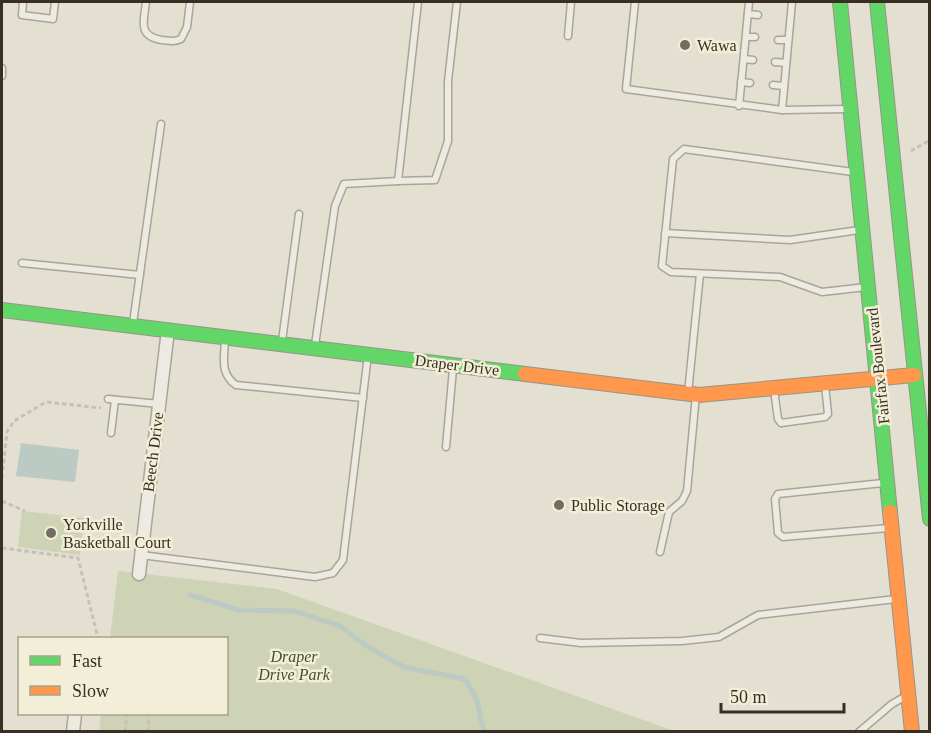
<svg xmlns="http://www.w3.org/2000/svg" width="931" height="733" viewBox="0 0 931 733" font-family="'Times New Roman',serif">
<style>
.park{fill:#cfd3b5}
.water{fill:#bbcac2}
.lines{fill:none;stroke-linecap:round;stroke-linejoin:round}
.stream{stroke:#bbcac2;stroke-width:5}
.lane-casing{stroke:#a9a599;stroke-width:9}
.street-casing{stroke:#a9a599;stroke-width:15}
.fast-casing{stroke:#999489;stroke-width:16}
.slow-casing{stroke:#999489;stroke-width:16}
.path{stroke:#c4c1b8;stroke-width:3;stroke-dasharray:4.5 3;stroke-linecap:butt}
.lane{stroke:#eceae1;stroke-width:6}
.street{stroke:#eceae1;stroke-width:12}
.fast{stroke:#63d668;stroke-width:14}
.slow{stroke:#ff974d;stroke-width:14}
.poi-dot{fill:#746d5f;stroke:#f3eed8;stroke-width:2}
.labels{text-anchor:middle;dominant-baseline:central;stroke-width:5;stroke-linejoin:round;paint-order:stroke}
.poi-label{font-size:16px;fill:#382f22;stroke:#f3eed8;text-anchor:start}
.street-label{font-size:16px;fill:#382f22;stroke:#f3eed8}
.park-label{font-size:16px;font-style:italic;fill:#44532a;stroke:#f3eed8}
</style>
<rect width="100%" height="100%" fill="#e3e0d1"/>
<!-- park -->
<g class="park">
<polygon points="22,511 84,518 80,555 18,547"/>
<polygon points="118,571 277,589 674,731 99,732 101,714 226,714 226,638 110,638"/>
</g>
<!-- water -->
<polygon class="water" points="21,443 79,450 75,482 16,476"/>
<g class="lines">
<!-- stream -->
<polyline class="stream" points="190,595 239,610 294,611 340,626 365,645 404,667 465,679 477,700 484,732"/>
<defs>
<g id="lane">
<polyline points="23,2 22,15 53,19 55,2"/>
<path d="M146 2C144 21 137 36 162 40 170 41 174 42 181 39L187 27 190 2"/>
<polyline points="635,2 626,89 782,110 847,109"/>
<polyline points="748,14 758,15"/>
<polyline points="568,36 571,2"/>
<polyline points="746,37 755,37"/>
<polyline points="778,40 788,40"/>
<polyline points="744,59 753,60"/>
<polyline points="775,62 786,63"/>
<polyline points="2,68 2,76"/>
<polyline points="741,82 750,83"/>
<polyline points="773,85 784,86"/>
<polyline points="739,106 749,2"/>
<polyline points="782,110 792,2"/>
<polyline points="853,172 684,149 673,159 662,266 671,272 780,277 822,292 866,287"/>
<polyline points="398,181 435,180 448,141 448,81 457,2"/>
<polyline points="665,233 790,240 859,230"/>
<polyline points="22,263 140,275"/>
<polyline points="133,323 161,124"/>
<path d="M225 341C224 358 220 374 236 385L363 398"/>
<polyline points="282,341 299,214"/>
<polyline points="315,345 335,206 344,184 398,181 418,2"/>
<polyline points="774,390 778,419 781,423 825,417 828,414 825,385"/>
<polyline points="688,393 700,274"/>
<polyline points="108,399 159,404"/>
<polyline points="111,433 115,400"/>
<polyline points="446,447 453,369"/>
<polyline points="883,483 778,494 775,499 778,533 783,537 889,528"/>
<polyline points="660,552 669,512 682,501 687,491 696,395"/>
<polyline points="141,555 315,577 333,573 343,560 368,355"/>
<polyline points="540,638 581,643 682,641 719,637 758,615 896,599"/>
<polyline points="859,732 892,704 906,696"/>
</g>
<g id="street">
<polyline points="139,574 168,330"/>
<polyline points="73,732 75,714"/>
</g>
<g id="fast">
<polyline points="840,2 890,512"/>
<polyline points="877,2 930,519"/>
<polyline points="2,310 525,374"/>
</g>
<g id="slow">
<polyline points="525,374 699,395 914,375"/>
<polyline points="890,512 912,732"/>
</g>
</defs>
<!-- lane casing -->
<use href="#lane" class="lane-casing"/>
<!-- street casing -->
<use href="#street" class="street-casing"/>
<!-- fast casing -->
<use href="#fast" class="fast-casing"/>
<!-- slow casing -->
<use href="#slow" class="slow-casing"/>
<!-- path -->
<g class="path">
<polyline points="911,151 930,140"/>
<polyline points="2,478 7,432 14,421 46,402 101,408"/>
<polyline points="2,501 25,511"/>
<polyline points="2,548 78,558 98,638"/>
<polyline points="125,732 127,714"/>
<polyline points="148,732 149,714"/>
</g>
<!-- lane -->
<use href="#lane" class="lane"/>
<!-- street -->
<use href="#street" class="street"/>
<!-- fast -->
<use href="#fast" class="fast"/>
<!-- slow -->
<use href="#slow" class="slow"/>
</g>
<!-- markers -->
<g class="poi-dot">
<circle cx="685" cy="45" r="6"/>
<circle cx="559" cy="505" r="6"/>
<circle cx="51" cy="533" r="6"/>
</g>
<g class="labels">
<!-- poi labels -->
<g class="poi-label">
<text x="697" y="45">Wawa</text>
<text x="571" y="505">Public Storage</text>
<text x="63" y="524">Yorkville<tspan x="63" dy="18">Basketball Court</tspan></text>
</g>
<!-- street labels -->
<g class="street-label">
<text transform="translate(457 365) rotate(7)">Draper Drive</text>
<text transform="translate(878 366) rotate(-96)">Fairfax Boulevard</text>
<text transform="translate(153 452) rotate(-83)">Beech Drive</text>
</g>
<!-- park labels -->
<g class="park-label">
<text x="294" y="656">Draper<tspan x="294" dy="18">Drive Park</tspan></text>
</g>
</g>
<!-- border -->
<rect width="931" height="733" fill="none" stroke="#382f22" stroke-width="6"/>
<!-- legend -->
<rect x="18" y="637" width="210" height="78" fill="#f3eed8" stroke="#a8a28f" stroke-width="1.5"/>
<rect x="30" y="656" width="30" height="9" fill="#63d668" stroke="#a8a28f" stroke-width="1.5"/>
<text x="72" y="667" font-size="18" fill="#382f22">Fast</text>
<rect x="30" y="686" width="30" height="9" fill="#ff974d" stroke="#a8a28f" stroke-width="1.5"/>
<text x="72" y="697" font-size="18" fill="#382f22">Slow</text>
<!-- scale -->
<path d="M721 703v9h123v-9" fill="none" stroke="#382f22" stroke-width="3"/>
<text x="730" y="703" font-size="18" fill="#382f22" stroke="#f3eed8" stroke-width="4.5" paint-order="stroke">50 m</text>
</svg>
